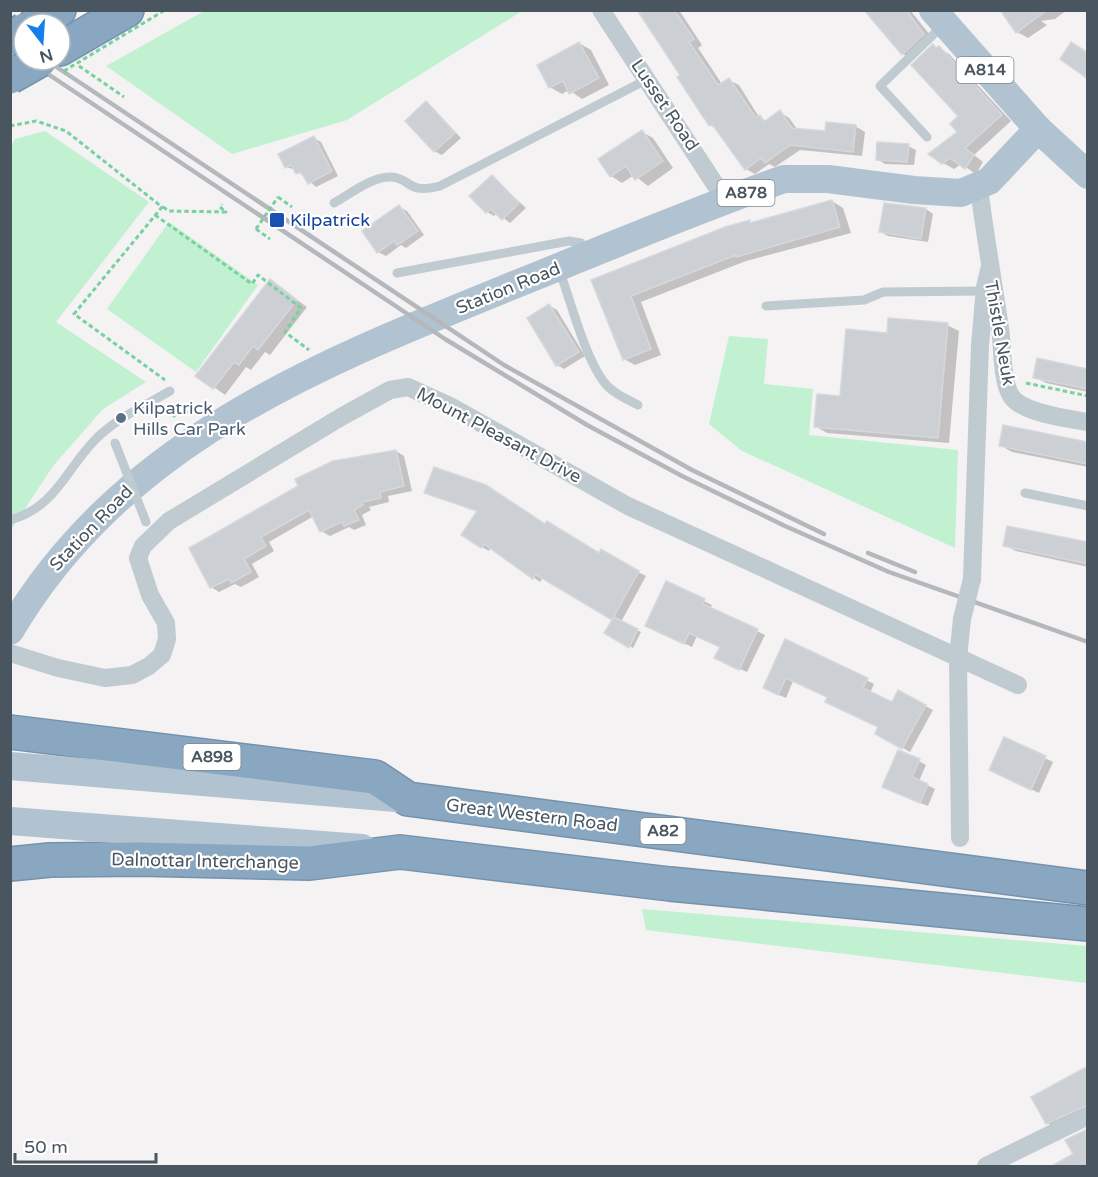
<svg xmlns="http://www.w3.org/2000/svg" width="1098" height="1177" viewBox="0 0 1098 1177" font-family="'Varela Round',sans-serif">
<style>
.green{fill:#c1f1d1}
.shadow{fill:#0003}
.building{fill:#cccfd4;stroke:#d6d8dd;stroke-width:1.5}
.lines{fill:none;stroke-linecap:round;stroke-linejoin:round}
.highway-casing{stroke:#7492ad;stroke-width:36}
.path{stroke:#77d1a0;stroke-width:3;stroke-dasharray:4.5 3;stroke-linecap:butt}
.lane{stroke:#c0cad1;stroke-width:9}
.street{stroke:#c0cad1;stroke-width:18}
.primary{stroke:#b1c3d1;stroke-width:28}
.highway{stroke:#89a7c1;stroke-width:33}
.rail{stroke:#b4b8bc;stroke-width:4.5}
.highway-bridge-casing{stroke:#7492ad;stroke-width:36;stroke-linecap:butt}
.path-bridge{stroke:#77d1a0;stroke-width:3;stroke-dasharray:4.5 3;stroke-linecap:butt}
.lane-bridge{stroke:#c0cad1;stroke-width:9}
.street-bridge{stroke:#c0cad1;stroke-width:18}
.highway-bridge{stroke:#89a7c1;stroke-width:33}
.transit-dot{fill:#1a4fb4;stroke:#fff;stroke-width:2}
.service-dot{fill:#5c6f8a;stroke:#fff;stroke-width:2}
.labels{text-anchor:middle;dominant-baseline:central;stroke-width:4.5;stroke-linejoin:round;paint-order:stroke}
.shield{fill:#fff;stroke:#808990;stroke-width:1.5}
.shield-label{font-size:16px;font-weight:bold;fill:#495660}
.street-label{font-size:18px;fill:#495660;stroke:#fff}
.transit-label{font-size:18px;fill:#164399;stroke:#fff;text-anchor:start}
.service-label{font-size:18px;fill:#4e5e75;stroke:#fff;text-anchor:start}
</style>
<rect width="100%" height="100%" fill="#f4f2f2"/>
<!-- green -->
<g class="green">
<polygon points="206,10 522,10 522,11 347,120 232,154 106,66"/>
<polygon points="45,131 149,202 56,322 146,382 103,409 53,466 11,530 11,147 15,139"/>
<polygon points="169,222 258,285 196,372 107,309"/>
<polygon points="729,336 768,339 764,384 813,389 809,435 958,450 955,548 742,451 709,424"/>
<polygon points="642,909 1087,946 1087,983 646,930"/>
</g>
<!-- shadow -->
<g class="shadow">
<polygon points="638,10 679,10 702,45 698,48 722,84 729,80 739,85 759,117 767,121 780,112 789,118 798,130 826,133 855,126 865,132 862,156 800,150 775,167 769,164 755,174 746,169 717,129 710,125 683,75"/>
<polygon points="868,10 910,10 934,40 913,60 903,54"/>
<polygon points="1001,10 1067,10 1055,19 1041,21 1047,25 1028,38 1017,32"/>
<polygon points="579,43 591,50 609,85 582,99 569,90 562,94 550,87"/>
<polygon points="933,46 949,54 1011,121 974,155 983,162 976,174 961,164 954,169 943,163 959,132 960,116"/>
<polygon points="426,103 433,108 461,138 442,155 434,151"/>
<polygon points="642,132 653,138 673,168 648,186 634,175 622,183 611,176"/>
<polygon points="314,138 321,142 338,176 316,187 296,170 286,167"/>
<polygon points="908,146 916,150 914,165 885,164 877,159"/>
<polygon points="492,177 526,208 510,223 497,213 494,216 487,212"/>
<polygon points="832,201 843,208 851,233 746,261 641,302 661,355 635,365 624,359 593,280 749,222 753,224"/>
<polygon points="399,207 407,211 424,235 406,248 401,245 386,256 378,252"/>
<polygon points="926,209 933,214 928,242 888,236 881,232"/>
<polygon points="270,281 307,307 270,355 265,352 251,370 246,367 225,395 197,375"/>
<polygon points="550,306 557,310 585,356 564,369 557,365"/>
<polygon points="947,325 959,331 949,443 827,433 815,426 841,398 888,334"/>
<polygon points="1088,371 1088,392 1046,383 1035,377"/>
<polygon points="1088,444 1088,467 1012,452 1000,445"/>
<polygon points="396,451 404,456 412,491 388,496 389,502 369,507 371,510 362,515 366,525 354,530 349,527 330,536 321,531 314,516 269,542 274,551 252,564 259,577 241,587 235,584 219,592 211,587 191,549"/>
<polygon points="426,492 546,526 646,576 621,622 641,632 633,648 606,633 614,620 543,577 540,582 491,547 489,551 482,547 478,512"/>
<polygon points="1004,545 1088,546 1088,567 1016,551"/>
<polygon points="666,583 712,605 710,608 765,635 747,672 724,662 721,647 697,636 692,647 654,629"/>
<polygon points="786,641 874,684 870,693 893,704 899,692 933,710 910,752 877,733 880,727 829,697 793,681 786,698 772,692"/>
<polygon points="1005,739 1053,762 1039,793 998,774"/>
<polygon points="919,761 926,765 919,781 935,789 928,806 891,791"/>
<polygon points="1088,1068 1088,1118 1061,1131 1047,1123"/>
</g>
<!-- building -->
<g class="building">
<polygon points="637,10 674,10 694,39 689,42 718,85 729,78 756,118 760,115 764,122 780,110 792,128 825,131 826,122 856,125 853,152 790,145 765,163 761,158 745,170 712,124 709,126 677,77 680,75"/>
<polygon points="864,10 906,10 924,34 902,55"/>
<polygon points="1000,10 1047,10 1016,33"/>
<polygon points="579,42 599,78 569,94 563,81 549,88 537,65"/>
<polygon points="1071,42 1088,53 1088,79 1060,59"/>
<polygon points="933,44 936,48 939,46 1002,115 965,148 974,155 965,169 950,158 942,164 928,154 957,132 950,124 958,116 911,65"/>
<polygon points="426,101 455,133 434,152 405,121"/>
<polygon points="642,130 663,161 635,180 626,166 610,177 598,159"/>
<polygon points="314,136 332,171 308,184 301,172 296,174 291,165 285,168 278,154"/>
<polygon points="877,142 909,144 907,162 876,160"/>
<polygon points="492,175 519,203 502,220 491,209 486,213 469,196"/>
<polygon points="832,200 840,227 736,257 736,255 631,296 651,349 623,360 591,280 725,227 750,220 750,223"/>
<polygon points="884,203 926,208 921,239 879,232"/>
<polygon points="399,205 418,231 397,245 394,241 377,253 362,231"/>
<polygon points="270,279 297,300 258,350 253,346 239,365 234,362 213,389 195,376"/>
<polygon points="549,304 579,352 556,366 527,318"/>
<polygon points="888,318 948,323 938,438 814,427 817,394 840,396 846,329 887,333"/>
<polygon points="1037,358 1088,369 1088,389 1033,378"/>
<polygon points="1003,425 1088,442 1088,464 999,446"/>
<polygon points="396,450 404,486 380,492 381,498 362,502 363,505 354,510 359,520 344,526 342,522 320,532 309,510 261,537 266,546 244,559 251,572 231,583 229,579 210,588 189,548 298,486 295,479 333,461"/>
<polygon points="434,467 486,485 545,524 547,521 599,553 601,549 639,571 612,620 535,574 533,579 484,544 481,548 461,535 477,511 424,493"/>
<polygon points="1007,526 1088,542 1088,564 1003,546"/>
<polygon points="666,581 705,599 703,604 758,629 739,670 714,658 720,647 689,633 684,644 645,626"/>
<polygon points="614,617 638,629 629,648 604,633"/>
<polygon points="785,639 868,678 863,688 892,702 898,690 926,705 902,749 875,734 878,727 825,702 827,697 786,678 778,695 763,688"/>
<polygon points="1004,737 1046,756 1031,790 989,770"/>
<polygon points="898,750 920,759 912,777 928,784 920,803 882,787"/>
<polygon points="1088,1066 1088,1105 1046,1124 1031,1097"/>
<polygon points="1088,1129 1088,1167 1050,1167 1073,1154 1065,1140"/>
</g>
<g class="lines">
<defs>
<g id="highway">
<polyline points="35,24 59,10"/>
<polyline points="60,49 127,10"/>
<polyline points="10,732 375,777 408,799 1088,888"/>
<polyline points="10,864 50,860 140,859 310,863 400,852 670,884 1088,924"/>
</g>
</defs>
<!-- highway casing -->
<use href="#highway" class="highway-casing"/>
<!-- path -->
<g class="path">
<polyline points="79,66 124,97"/>
<polyline points="10,126 36,121 66,131 162,207 74,314 165,380"/>
<polyline points="278,197 292,207"/>
<polyline points="163,207 169,211 226,212 220,207 222,204"/>
<polyline points="155,215 252,284 258,275 301,308 285,332 309,350"/>
<polyline points="256,229 270,239"/>
<polyline points="1026,383 1088,396"/>
<polyline points="167,408 174,416 197,409"/>
</g>
<!-- lane -->
<g class="lane">
<polyline points="927,137 880,86 942,26"/>
<path d="M334 203C349 195 372 176 391 177 412 178 406 195 440 186L648 79"/>
<path d="M559 269C570 299 585 358 604 382 612 393 627 399 638 405"/>
<polyline points="397,273 569,241 581,243 586,250"/>
<polyline points="766,306 864,300 883,292 984,291"/>
<polyline points="1025,493 1088,506"/>
<path d="M10 520C54 508 65 472 93 442 113 420 144 406 170 391"/>
</g>
<!-- street -->
<g class="street">
<polyline points="601,10 726,201"/>
<path d="M979 188C985 235 993 281 1000 328 1003 347 1001 379 1011 396 1022 413 1068 419 1088 422"/>
<polyline points="972,579 980,345 985,287 989,270"/>
<polyline points="10,653 58,668 105,678 132,675 149,666 162,655 167,639 166,623 150,595 138,558 143,546 169,521 341,417 390,390 408,387 452,407 628,506 1018,685"/>
<polyline points="960,838 958,658 962,619"/>
<polyline points="986,1166 1088,1116"/>
</g>
<!-- primary -->
<g class="primary">
<polyline points="933,10 1038,129 1088,175"/>
<path d="M10 631C122 441 319 364 514 285 604 249 693 211 784 179H828L914 190 961 193 989 181 1038 129"/>
<polyline points="10,766 408,799"/>
<polyline points="10,821 362,848"/>
</g>
<!-- highway -->
<use href="#highway" class="highway"/>
<!-- rail -->
<g class="rail">
<polyline points="10,37 24,45"/>
<polyline points="10,49 24,58"/>
<polyline points="27,60 445,339 587,425 682,476 785,526 889,572 1088,642"/>
<polyline points="46,60 504,365 692,470 824,534"/>
<polyline points="868,553 915,572"/>
</g>
<defs>
<g id="highway-bridge">
<polyline points="10,38 24,30"/>
<polyline points="10,77 40,60"/>
</g>
</defs>
<!-- highway-bridge casing -->
<use href="#highway-bridge" class="highway-bridge-casing"/>
<!-- path-bridge -->
<g class="path-bridge">
<polyline points="64,71 165,10"/>
<polyline points="256,229 278,197"/>
</g>
<!-- lane-bridge -->
<polyline class="lane-bridge" points="115,443 146,522"/>
<!-- street-bridge -->
<polyline class="street-bridge" points="962,619 972,579"/>
<!-- highway-bridge -->
<use href="#highway-bridge" class="highway-bridge"/>
</g>
<!-- markers -->
<rect class="transit-dot" x="269" y="212" width="16" height="16" rx="3"/>
<circle class="service-dot" cx="121" cy="418" r="6"/>
<g class="labels">
<!-- shield labels -->
<g class="shield">
<rect x="956.5" y="57" width="57" height="26" rx="4.5"/>
<rect x="717.5" y="180" width="57" height="26" rx="4.5"/>
<rect x="183.5" y="744" width="57" height="26" rx="4.5"/>
<rect x="640.5" y="818" width="45" height="26" rx="4.5"/>
</g>
<g class="shield-label">
<text x="985" y="70">A814</text>
<text x="746" y="193">A878</text>
<text x="212" y="757">A898</text>
<text x="663" y="831">A82</text>
</g>
<!-- street labels -->
<g class="street-label">
<text transform="translate(665 105) rotate(56)">Lusset Road</text>
<text transform="translate(508 288) rotate(-22)">Station Road</text>
<text transform="translate(1000 333) rotate(80)">Thistle Neuk</text>
<text transform="translate(499 435) rotate(28)">Mount Pleasant Drive</text>
<text transform="translate(91 528) rotate(-46)">Station Road</text>
<text transform="translate(532 815) rotate(7)">Great Western Road</text>
<text transform="translate(205 861) rotate(1)">Dalnottar Interchange</text>
</g>
<!-- transit labels -->
<g class="transit-label">
<text x="290" y="220">Kilpatrick</text>
</g>
<!-- service labels -->
<g class="service-label">
<text x="133" y="408">Kilpatrick<tspan x="133" dy="21">Hills Car Park</tspan></text>
</g>
</g>
<!-- border -->
<rect width="1098" height="1177" fill="none" stroke="#495660" stroke-width="24"/>
<!-- north arrow -->
<g transform="translate(42 42) rotate(163)"><circle r="28" fill="#ffffff" stroke="#b6bbbf" stroke-width="1.5"/>
<path d="M0-4.5L10 22L0 15L-10 22Z" fill="#157eeb"/>
<text y="-9" font-size="16" font-weight="bold" text-anchor="middle" fill="#495660">N</text>
</g>
<!-- scale -->
<path d="M15 1153v9h141v-9" fill="none" stroke="#495660" stroke-width="3"/>
<text x="24" y="1153" font-size="18" fill="#495660" stroke="#ffffff" stroke-width="4.5" paint-order="stroke">50 m</text>
</svg>
